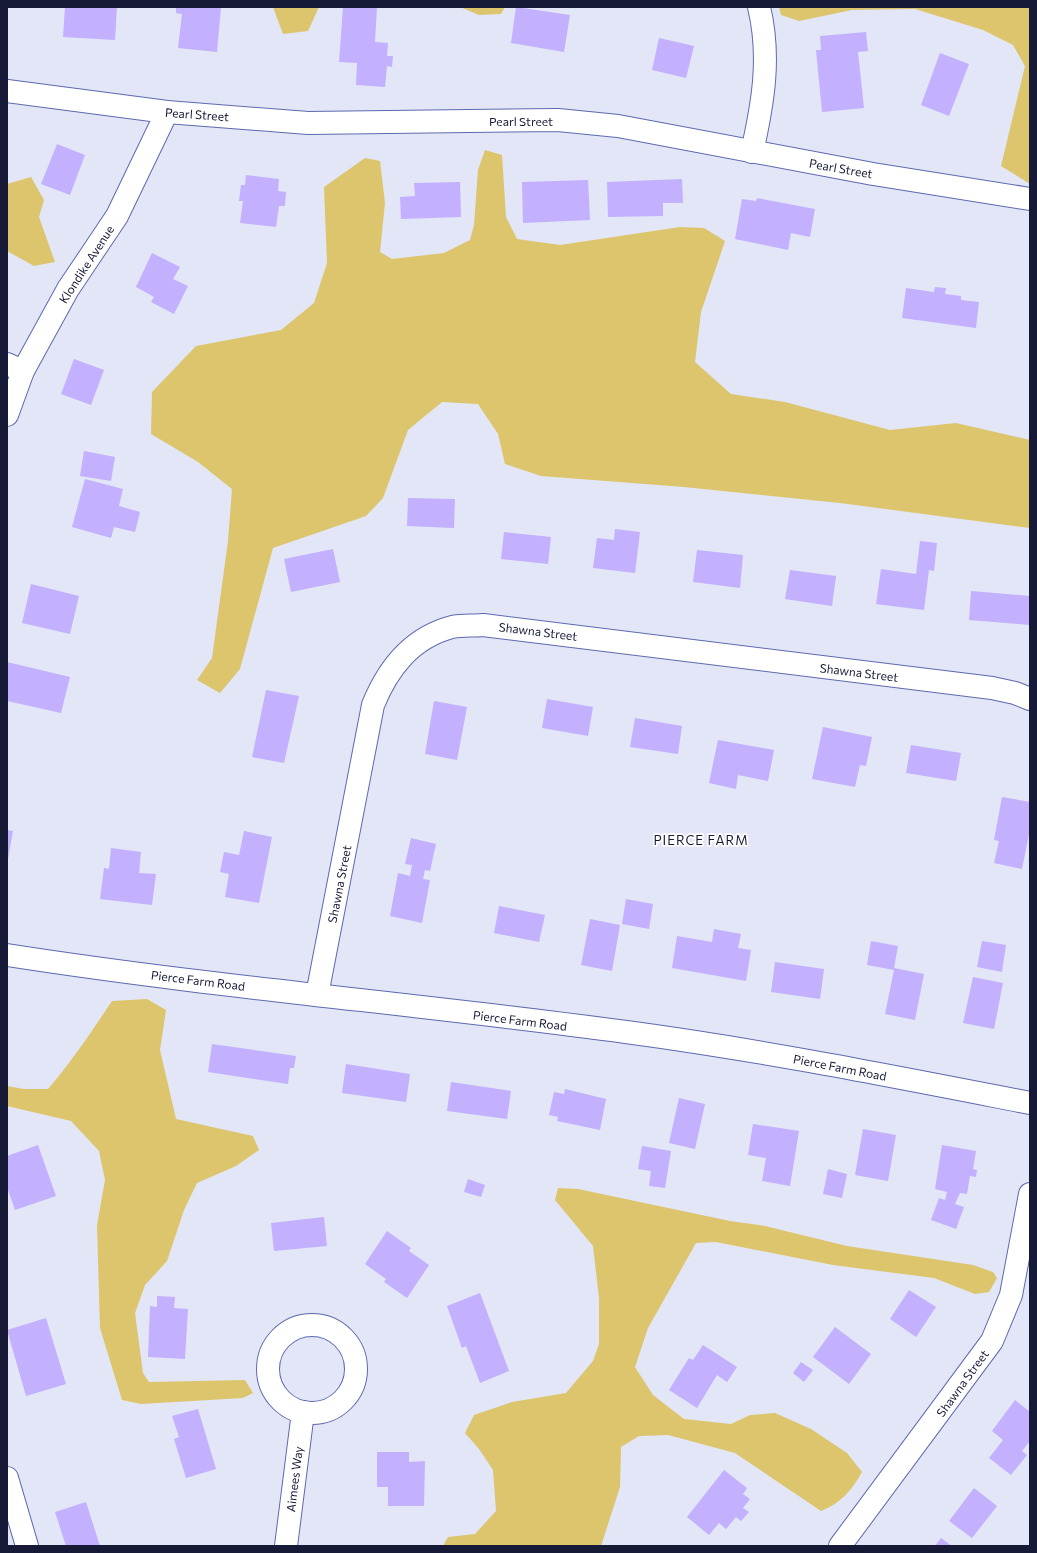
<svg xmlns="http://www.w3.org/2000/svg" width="1037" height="1553" viewBox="0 0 1037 1553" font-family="Commissioner,sans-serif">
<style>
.green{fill:#dcc56c}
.building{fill:#c3b0fe}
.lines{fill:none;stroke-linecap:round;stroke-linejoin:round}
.minor-casing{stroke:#5d69af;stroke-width:24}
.tertiary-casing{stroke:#5d69af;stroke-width:24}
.minor{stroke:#fff;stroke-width:22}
.tertiary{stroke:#fff;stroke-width:22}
.labels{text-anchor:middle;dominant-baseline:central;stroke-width:3.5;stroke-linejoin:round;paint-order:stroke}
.street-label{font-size:12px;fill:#161a37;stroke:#fff}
.neighbourhood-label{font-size:13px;letter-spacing:1px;fill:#161a37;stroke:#fff}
</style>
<rect width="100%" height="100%" fill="#e2e6f6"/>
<!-- green -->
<g class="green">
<polygon points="273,7 319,7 308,31 283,34"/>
<polygon points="460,7 505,7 501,14 479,15"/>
<polygon points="779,7 1030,7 1030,184 1001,166 1025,66 1013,45 983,30 915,9 852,10 799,21 781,15"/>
<polygon points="485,150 502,155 506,217 517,239 560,245 680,227 704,228 725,241 701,312 695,362 731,394 785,402 890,430 956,423 1030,440 1030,528 840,503 684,487 541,476 505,464 498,434 478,404 442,402 408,430 383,498 366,516 273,548 240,669 220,693 197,680 212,658 228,541 232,489 198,462 151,434 152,392 196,346 281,330 314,303 327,263 324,187 365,158 380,161 385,203 380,252 392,259 444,253 470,240 474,225 478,170"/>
<polygon points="31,177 44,200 39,217 55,262 34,266 7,251 7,184"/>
<path d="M147 999 166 1010 160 1050 176 1119 253 1136 259 1150 236 1166 197 1183 184 1210 167 1261 145 1285 135 1313 143 1373 149 1382 245 1380 253 1393 243 1398 141 1404 122 1400 100 1328 97 1225 105 1180 99 1151 71 1121 7 1106V1086L24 1089H48C72 1061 92 1031 112 1001Z"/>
<path d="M558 1188 578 1189 730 1221 765 1226 847 1246 973 1265 993 1272 997 1278 989 1292 975 1294 934 1278 833 1265 716 1242 696 1243 648 1328 635 1367 653 1395 684 1419 731 1424 750 1415 775 1413 811 1429 847 1453 862 1472C852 1490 840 1504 821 1511L735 1453 668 1435 639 1436 621 1447 620 1487 601 1546H443L448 1537 475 1534 496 1511 493 1470 479 1449 465 1433 474 1415 512 1402 566 1393 593 1361 599 1344V1298L593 1246 555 1200Z"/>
</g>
<!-- building -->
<g class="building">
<polygon points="65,7 117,7 115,40 63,37"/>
<polygon points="176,7 221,7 217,52 178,48 182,14 176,13"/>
<polygon points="343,7 377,7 375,42 388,43 387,56 393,56 392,67 387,66 385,87 356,85 357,63 339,62"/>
<polygon points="516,7 570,15 564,52 511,43"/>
<polygon points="866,32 868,51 858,52 864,108 822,112 816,50 821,50 820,36"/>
<polygon points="659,38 694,46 686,78 652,70"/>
<polygon points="940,53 969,64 949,116 921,105"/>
<polygon points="57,144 85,155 70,195 41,184"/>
<polygon points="246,175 279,179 278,191 286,192 285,206 279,206 276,227 240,223 243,201 239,201 241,185 245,185"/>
<polygon points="682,179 683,203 663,203 663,216 608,217 607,182"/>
<polygon points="588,180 590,220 523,223 522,182"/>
<polygon points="460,182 461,217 401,219 400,197 415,196 414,183"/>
<polygon points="757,198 815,209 810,237 791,233 788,250 735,239 742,199 756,201"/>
<polygon points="152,253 180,267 173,279 188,286 174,314 151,302 154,297 136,287"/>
<polygon points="935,287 946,288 945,294 961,296 961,300 979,302 976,328 902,318 906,288 934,292"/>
<polygon points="74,359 104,370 91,405 61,394"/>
<polygon points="84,451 115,457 111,481 80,476"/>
<polygon points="85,479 123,489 119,506 140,512 135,532 114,527 111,538 72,527"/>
<polygon points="408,498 455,499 454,528 407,526"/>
<polygon points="615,529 640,532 635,573 593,568 597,538 614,540"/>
<polygon points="504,532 551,537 548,564 501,559"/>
<polygon points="920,541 937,543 934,571 929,570 924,610 876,604 881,569 916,574"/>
<polygon points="333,549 340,582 291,592 284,559"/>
<polygon points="697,550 743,555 740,588 693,582"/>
<polygon points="790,570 836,576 832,606 785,599"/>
<polygon points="31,584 79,596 70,634 22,623"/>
<polygon points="971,591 1030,596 1030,625 969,620"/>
<polygon points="7,662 70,677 61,713 7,701"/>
<polygon points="266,690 299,696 284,763 252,757"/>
<polygon points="547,699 593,707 588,736 542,728"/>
<polygon points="434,701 467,707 457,760 425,754"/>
<polygon points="635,718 682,726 678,754 630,747"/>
<polygon points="823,727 872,737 866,766 860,765 855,787 812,779"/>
<polygon points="718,740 774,750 768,781 738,775 736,789 709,783"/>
<polygon points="911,745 961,753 956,781 906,773"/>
<polygon points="1002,797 1030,802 1030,829 1022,869 994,863 999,841 994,840"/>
<polygon points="7,830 13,831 8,859 7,859"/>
<polygon points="244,831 272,837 259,903 225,897 229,874 220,872 224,852 239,855"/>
<polygon points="411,838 436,844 430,871 425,870 423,879 430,880 422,923 390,916 398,873 410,876 412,865 405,864"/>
<polygon points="111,848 141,852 139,873 156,874 152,905 100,899 104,868 109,869"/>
<polygon points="626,899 653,904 649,929 622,924"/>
<polygon points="499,906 545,915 539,942 494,933"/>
<polygon points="590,919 620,925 612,971 581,965"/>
<polygon points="714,929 741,934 738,948 751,950 746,981 672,968 677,936 712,942"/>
<polygon points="871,941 898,946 894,968 924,974 915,1020 885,1014 894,970 867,965"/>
<polygon points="982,941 1006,945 1002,972 977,967"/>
<polygon points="775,962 824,969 820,999 771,992"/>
<polygon points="973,977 1003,983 994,1029 963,1023"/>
<polygon points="212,1044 296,1056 294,1068 290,1068 288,1084 208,1072"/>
<polygon points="346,1064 410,1074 406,1102 342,1093"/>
<polygon points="451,1082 511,1091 507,1119 447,1111"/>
<polygon points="565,1089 606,1099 600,1130 557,1121 558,1117 549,1115 554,1092 564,1094"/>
<polygon points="679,1098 705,1104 695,1149 669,1143"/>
<polygon points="753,1124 799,1131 790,1186 762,1181 766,1158 748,1155"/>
<polygon points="863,1129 896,1135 888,1181 855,1175"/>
<polygon points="38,1145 56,1196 15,1210 7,1187 7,1156"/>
<polygon points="942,1145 976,1151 973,1169 977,1170 976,1177 970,1176 967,1194 960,1193 955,1204 964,1207 956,1229 931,1220 939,1198 945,1200 947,1192 935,1189"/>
<polygon points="642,1146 671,1151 665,1188 649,1186 651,1171 638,1169"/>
<polygon points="828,1169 847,1174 842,1198 823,1194"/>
<polygon points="468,1179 485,1185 481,1197 464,1192"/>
<polygon points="324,1217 327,1246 274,1251 271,1223"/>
<polygon points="387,1231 411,1248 409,1251 429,1265 407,1298 384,1282 386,1279 365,1264"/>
<polygon points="909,1290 936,1307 916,1337 890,1319"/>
<polygon points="480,1293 509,1371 480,1383 466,1346 462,1348 447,1306"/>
<polygon points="157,1296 175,1297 174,1308 188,1309 185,1359 148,1357 150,1306 157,1307"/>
<polygon points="46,1318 66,1384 26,1396 7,1330"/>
<polygon points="835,1327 871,1354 849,1384 813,1357"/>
<polygon points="703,1345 737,1367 727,1382 717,1375 697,1408 669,1390 689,1358 693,1360"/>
<polygon points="801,1362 813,1370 804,1382 793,1373"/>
<polygon points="1015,1400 1030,1412 1030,1441 1022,1451 1027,1455 1011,1475 989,1458 1003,1440 992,1431"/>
<polygon points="198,1409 216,1469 186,1478 174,1439 179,1437 172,1416"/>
<polygon points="377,1452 409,1452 409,1462 425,1461 424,1506 388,1506 388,1487 377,1487"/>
<polygon points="724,1470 747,1488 743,1494 750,1499 743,1508 749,1512 741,1521 736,1517 726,1529 719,1523 709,1535 687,1517"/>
<polygon points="974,1488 997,1506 972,1538 949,1521"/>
<polygon points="86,1502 100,1546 66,1546 55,1512"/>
<polygon points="941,1538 952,1546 935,1546"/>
</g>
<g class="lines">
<defs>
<g id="minor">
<path d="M752 152C763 103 771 57 759 7"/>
<polyline points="7,364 23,371"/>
<path d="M7 955C212 987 420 1004 626 1032 761 1050 896 1077 1030 1103"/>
<path d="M317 995 373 705C388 668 411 638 452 627 462 625 473 626 483 625L992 688 1015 693 1030 699"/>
<circle cx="312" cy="1369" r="44"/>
<polyline points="7,1478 27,1546"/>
<polyline points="286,1546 303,1412"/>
<polyline points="840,1546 992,1341 1011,1295 1030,1194"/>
</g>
<g id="tertiary">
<polyline points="7,91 167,112 308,123 558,120 618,126 873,174 1030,199"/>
<polyline points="7,415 23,371 68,289 117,216 167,112"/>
</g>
</defs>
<!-- minor casing -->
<use href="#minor" class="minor-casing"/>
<!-- tertiary casing -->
<use href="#tertiary" class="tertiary-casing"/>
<!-- minor -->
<use href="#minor" class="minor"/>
<!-- tertiary -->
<use href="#tertiary" class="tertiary"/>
</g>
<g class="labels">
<!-- street labels -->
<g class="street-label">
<text transform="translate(197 114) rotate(4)">Pearl Street</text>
<text x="521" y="121">Pearl Street</text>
<text transform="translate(841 168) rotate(10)">Pearl Street</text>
<text transform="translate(86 264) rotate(-57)">Klondike Avenue</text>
<text transform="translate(538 631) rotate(7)">Shawna Street</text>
<text transform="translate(859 672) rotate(7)">Shawna Street</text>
<text transform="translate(339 884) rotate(-79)">Shawna Street</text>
<text transform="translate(198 980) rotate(7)">Pierce Farm Road</text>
<text transform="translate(520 1020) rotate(7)">Pierce Farm Road</text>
<text transform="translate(840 1067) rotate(11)">Pierce Farm Road</text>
<text transform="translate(962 1383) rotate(-54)">Shawna Street</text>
<text transform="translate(294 1479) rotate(-83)">Aimees Way</text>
</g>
<!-- neighbourhood labels -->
<g class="neighbourhood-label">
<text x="701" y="840">PIERCE FARM</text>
</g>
</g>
<!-- border -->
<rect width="1037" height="1553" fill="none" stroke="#161a37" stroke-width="16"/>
</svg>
